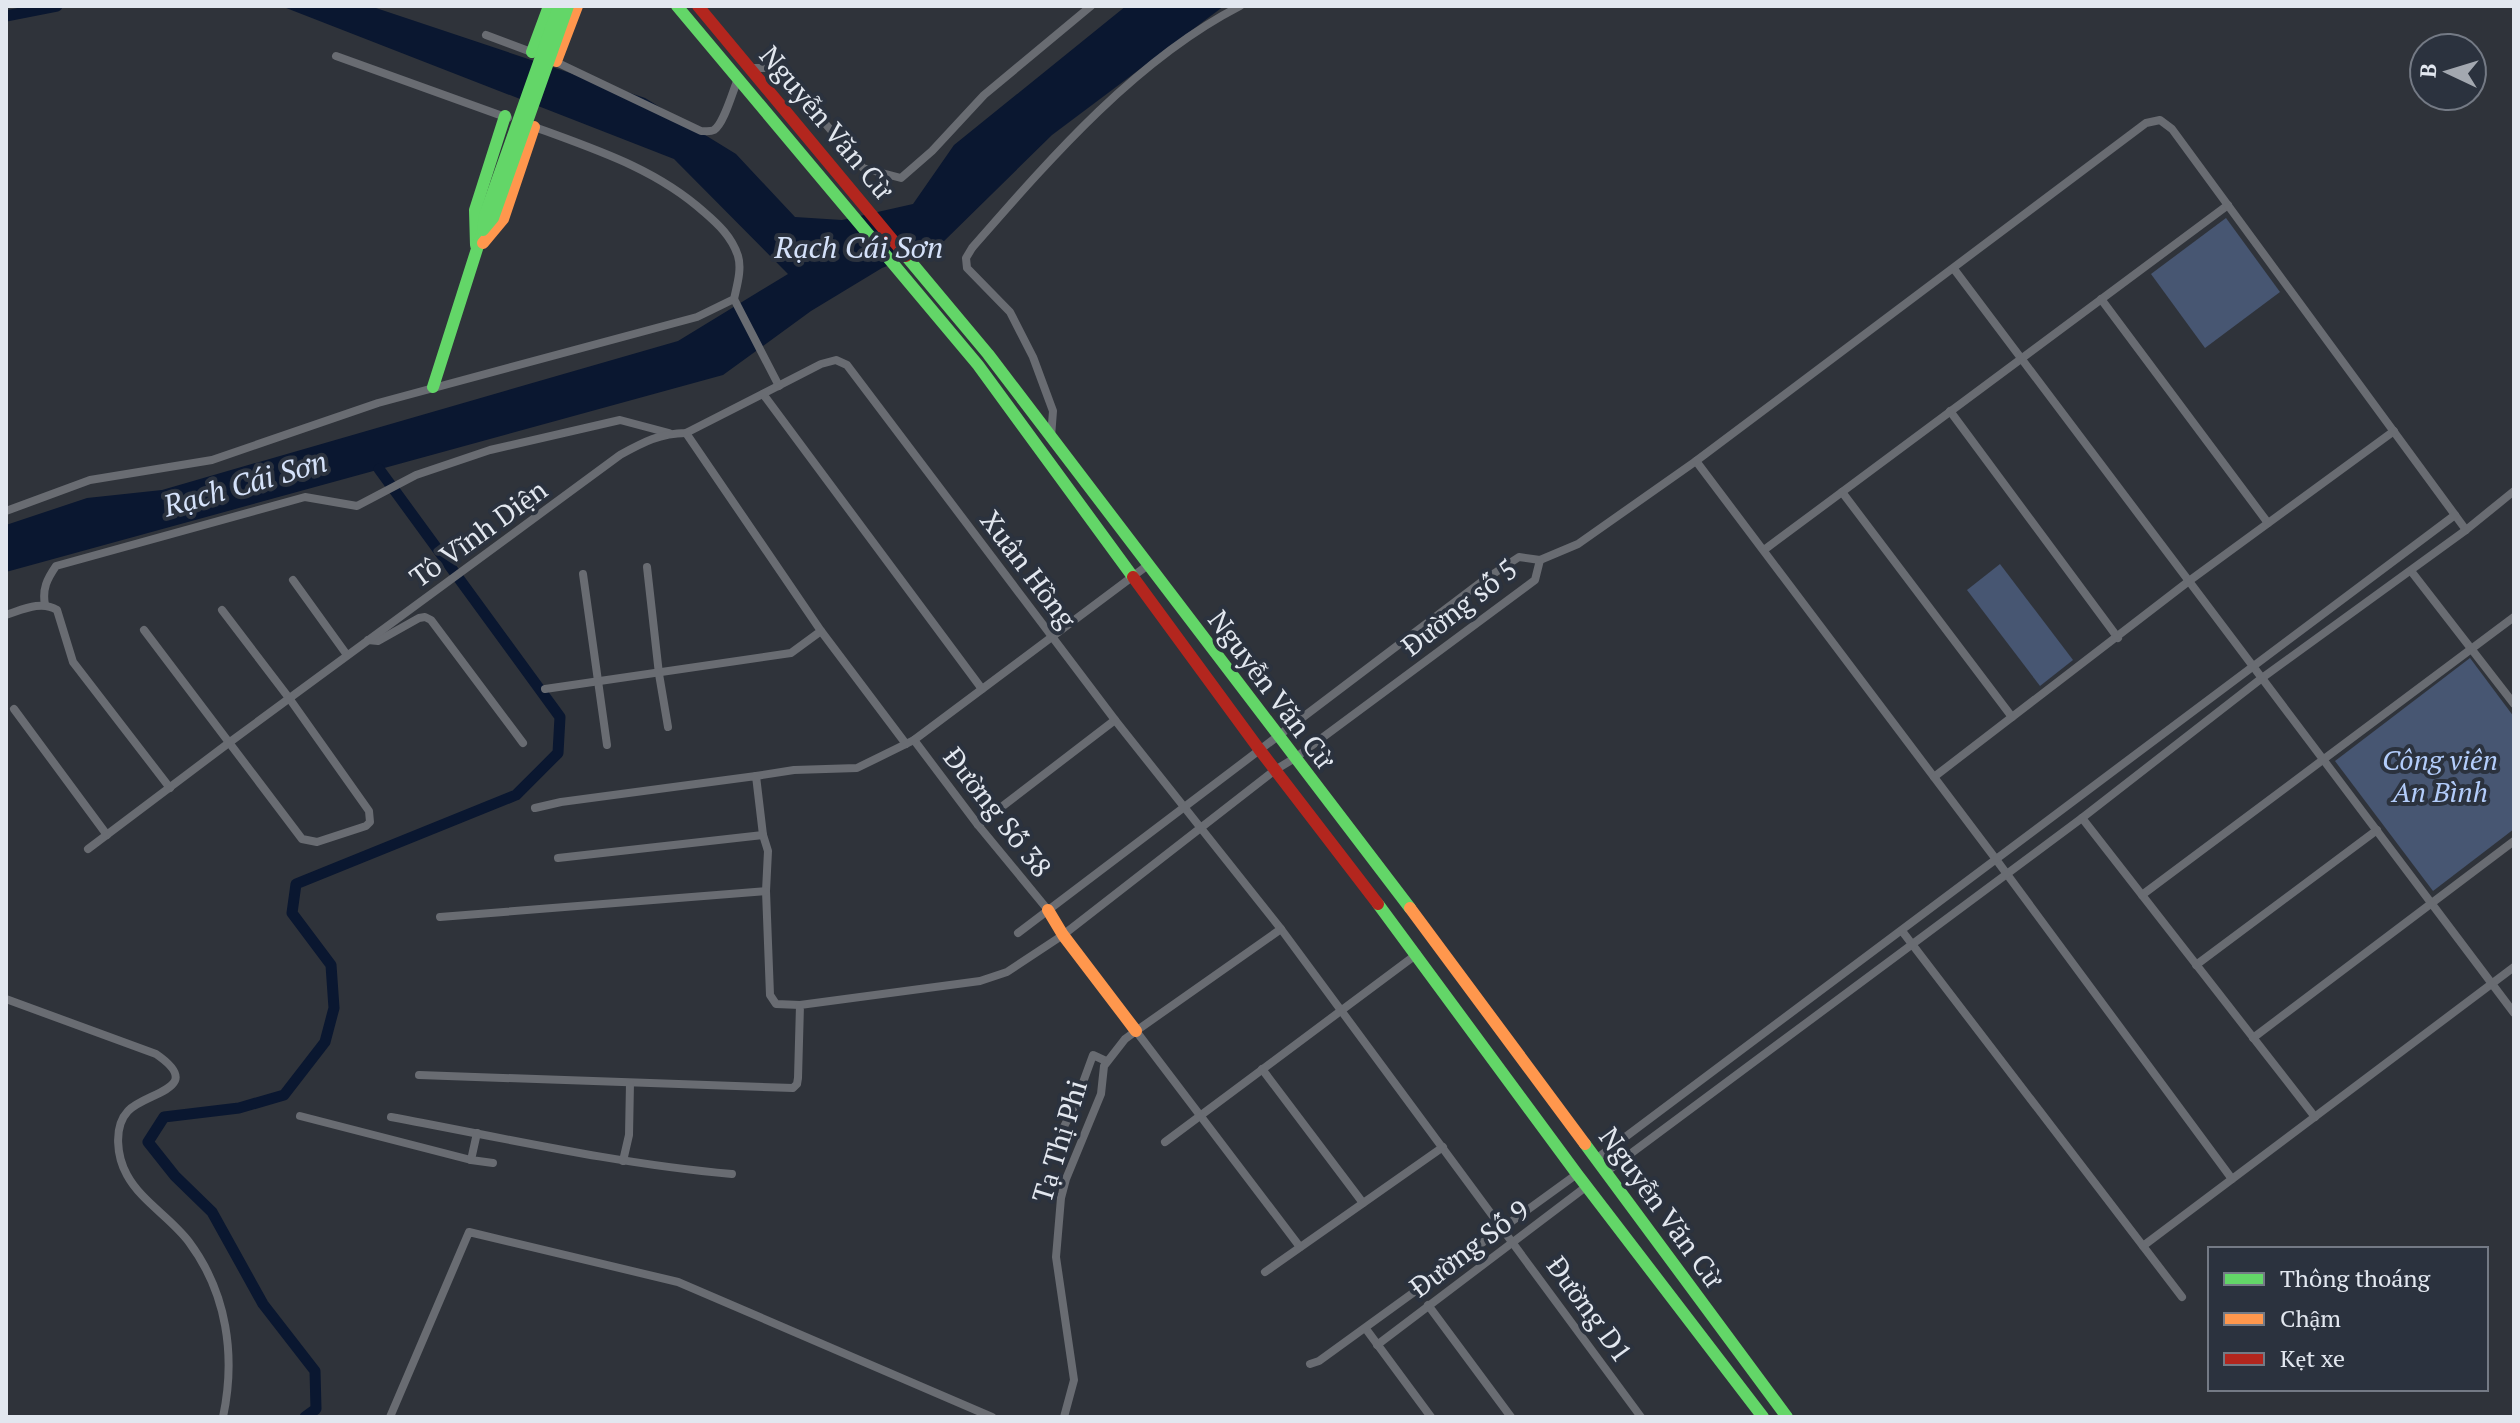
<svg xmlns="http://www.w3.org/2000/svg" width="2520" height="1423" viewBox="0 0 2520 1423" font-family="'PT Serif',serif">
<style>
.green{fill:#475672}
.water{fill:#0a1730}
.lines{fill:none;stroke-linecap:round;stroke-linejoin:round}
.canal{stroke:#0a1730;stroke-width:11}
.street{stroke:#696c72;stroke-width:8}
.fast{stroke:#63d668;stroke-width:12}
.slow{stroke:#ff974d;stroke-width:12}
.jam{stroke:#b3261e;stroke-width:12}
.fast-bridge{stroke:#63d668;stroke-width:12}
.labels{text-anchor:middle;dominant-baseline:central;stroke-width:8;stroke-linejoin:round;paint-order:stroke}
.street-label{font-size:28px;fill:#e2e7ef;stroke:#2b323e}
.park-label{font-size:28px;font-style:italic;fill:#b3cdfb;stroke:#2b323e}
.water-label{font-size:30px;font-style:italic;fill:#d5e2fa;stroke:#2b323e}
</style>
<rect width="100%" height="100%" fill="#2f333a"/>
<!-- green -->
<g class="green">
<polygon points="2226,218 2280,292 2205,348 2151,274"/>
<polygon points="2000,564 2073,660 2040,686 1967,590"/>
<polygon points="2470,658 2514,717 2514,829 2433,891 2335,761"/>
</g>
<!-- water -->
<polygon class="water" points="281,6 370,6 645,98 736,154 795,217 842,220 913,204 954,145 1126,6 1224,6 1052,135 939,246 882,268 811,311 723,375 6,572 6,525 87,498 162,490 678,341 788,274 674,159"/>
<g class="lines">
<!-- canal -->
<g class="canal">
<polyline points="6,16 57,6"/>
<polyline points="305,1417 316,1409 315,1371 263,1304 212,1212 175,1176 148,1142 164,1117 239,1108 284,1095 325,1042 334,1008 331,965 292,913 296,884 516,795 558,753 560,717 379,469"/>
</g>
<!-- street -->
<g class="street">
<polyline points="486,35 534,53"/>
<polyline points="336,56 508,118"/>
<path d="M554 61 701 131C705 131 710 132 714 130 724 124 733 90 738 79"/>
<polyline points="751,68 778,68 863,168 901,178 932,151 984,95 1091,6"/>
<polyline points="1954,269 2514,1013"/>
<polyline points="734,299 779,386"/>
<polyline points="2101,299 2268,523"/>
<polyline points="763,394 982,689"/>
<polyline points="1950,411 2118,638"/>
<path d="M1051 437 1053 411 1033 357 1010 312 967 268 966 258 972 248C1049 160 1135 60 1240 6"/>
<polyline points="1696,461 1995,858 2232,1179"/>
<polyline points="1842,492 2012,717"/>
<path d="M6 511 90 480 212 460 378 403 697 317 734 299C737 285 742 269 738 256 732 237 718 224 704 212 655 168 594 149 532 126"/>
<polyline points="1764,550 2228,205"/>
<polyline points="1540,560 1578,544 1696,461 2146,123 2160,120 2172,129 2466,530"/>
<polyline points="647,567 659,674 668,727"/>
<polyline points="2411,571 2514,704"/>
<polyline points="583,574 607,745"/>
<polyline points="293,580 347,655"/>
<path d="M45 605C42 589 47 579 56 566L305 497 357 506 416 475 490 450 620 420 669 433"/>
<path d="M6 615C22 610 41 600 57 610L73 662 170 788"/>
<polyline points="144,630 302,839 317,842 366,826 370,822 369,811 289,698 222,610"/>
<polyline points="821,631 906,744"/>
<polyline points="368,640 378,641 419,618 425,617 431,620 523,743"/>
<polyline points="545,689 791,653 821,631 686,433"/>
<polyline points="14,709 107,835"/>
<polyline points="914,740 978,825 1048,910"/>
<polyline points="756,776 794,770 857,768 914,740 1148,565"/>
<polyline points="1934,777 2189,581 2394,431"/>
<polyline points="535,808 561,802 756,776 763,835 768,851 766,891 770,995 776,1004 800,1005"/>
<polyline points="2082,818 2315,1117"/>
<polyline points="978,825 1115,720"/>
<path d="M88 849 230 742 620 455C642 443 660 433 686 433L821 364 836 360 847 365 1115 720 1281 929 1641 1417"/>
<polyline points="558,858 763,835"/>
<polyline points="2142,895 2514,617"/>
<polyline points="440,917 766,891"/>
<polyline points="1902,931 2182,1297"/>
<polyline points="1018,933 1484,580 1519,557 1540,560"/>
<polyline points="2196,965 2377,830"/>
<path d="M6 999 156 1054C207 1089 145 1092 128 1111 113 1127 117 1157 127 1175 141 1201 171 1218 189 1242 227 1293 236 1356 223 1417"/>
<polyline points="1136,1031 1300,1247"/>
<polyline points="2253,1038 2514,841"/>
<polyline points="1262,1069 1363,1203"/>
<polyline points="419,1075 793,1088 797,1084 798,1078 800,1005 980,981 1007,972 1063,935 1275,770 1295,758 1535,580 1540,560"/>
<polyline points="300,1116 471,1160"/>
<path d="M391 1117C504 1138 617 1164 732 1174"/>
<polyline points="477,1133 471,1160 493,1163"/>
<polyline points="1165,1142 1417,954"/>
<polyline points="1051,1152 1074,1107 1093,1055 1106,1061"/>
<polyline points="1596,1159 2455,515"/>
<polyline points="623,1161 629,1135 630,1083"/>
<polyline points="1606,1172 2082,818 2262,678 2466,530 2514,491"/>
<polyline points="2143,1246 2514,967"/>
<polyline points="1265,1272 1443,1147"/>
<polyline points="1428,1305 1511,1417"/>
<polyline points="1366,1329 1431,1417"/>
<polyline points="1377,1345 1587,1186"/>
<polyline points="1310,1364 1319,1361 1577,1174"/>
<polyline points="390,1417 469,1232 678,1282 992,1417"/>
<polyline points="1064,1417 1074,1380 1056,1257 1061,1198 1066,1179 1101,1094 1104,1066 1125,1039 1136,1031 1281,929"/>
</g>
<!-- fast -->
<g class="fast">
<polyline points="677,6 978,365 1133,577"/>
<polyline points="532,52 549,6"/>
<polyline points="476,245 475,210 505,116"/>
<polyline points="906,256 988,354 1410,908"/>
<polyline points="433,387 483,230"/>
<polyline points="1378,904 1577,1174 1763,1417"/>
<polyline points="1585,1144 1787,1417"/>
</g>
<!-- slow -->
<g class="slow">
<polyline points="556,61 577,6"/>
<polyline points="483,243 503,219 534,127"/>
<polyline points="1410,908 1585,1144"/>
<polyline points="1048,910 1063,935 1136,1031"/>
</g>
<!-- jam -->
<g class="jam">
<polyline points="698,6 906,256"/>
<polyline points="1133,577 1259,749 1378,904"/>
</g>
<!-- fast-bridge -->
<polyline class="fast-bridge" points="559,6 485,215 483,230 493,218 568,6"/>
</g>
<g class="labels">
<!-- street labels -->
<g class="street-label">
<text transform="translate(827 122) rotate(50)">Nguyễn Văn Cừ</text>
<text transform="translate(478 533) rotate(-36)">Tô Vĩnh Diện</text>
<text transform="translate(1029 569) rotate(53)">Xuân Hồng</text>
<text transform="translate(1459 607) rotate(-38)">Đường số 5</text>
<text transform="translate(1272 689) rotate(53)">Nguyễn Văn Cừ</text>
<text transform="translate(998 812) rotate(52)">Đường Số 38</text>
<text transform="translate(1059 1141) rotate(-73)">Tạ Thị Phi</text>
<text transform="translate(1662 1207) rotate(54)">Nguyễn Văn Cừ</text>
<text transform="translate(1469 1248) rotate(-37)">Đường Số 9</text>
<text transform="translate(1590 1309) rotate(54)">Đường D1</text>
</g>
<!-- park labels -->
<g class="park-label">
<text x="2440" y="759">Công viên<tspan x="2440" dy="32">An Bình</tspan></text>
</g>
<!-- water labels -->
<g class="water-label">
<text x="859" y="247">Rạch Cái Sơn</text>
<text transform="translate(245 483) rotate(-16)">Rạch Cái Sơn</text>
</g>
</g>
<!-- border -->
<rect width="2520" height="1423" fill="none" stroke="#e2e7ef" stroke-width="16"/>
<!-- legend -->
<rect x="2208" y="1247" width="280" height="144" fill="#2b323e" stroke="#747a85" stroke-width="2"/>
<rect x="2224" y="1273" width="40" height="12" fill="#63d668" stroke="#747a85" stroke-width="2"/>
<text x="2280" y="1287" font-size="24" fill="#e2e7ef">Thông thoáng</text>
<rect x="2224" y="1313" width="40" height="12" fill="#ff974d" stroke="#747a85" stroke-width="2"/>
<text x="2280" y="1327" font-size="24" fill="#e2e7ef">Chậm</text>
<rect x="2224" y="1353" width="40" height="12" fill="#b3261e" stroke="#747a85" stroke-width="2"/>
<text x="2280" y="1367" font-size="24" fill="#e2e7ef">Kẹt xe</text>
<!-- north arrow -->
<g transform="translate(2448 72) rotate(274)"><circle r="38" fill="#2b323e" stroke="#747a85" stroke-width="2"/>
<path d="M0-6L14 30L0 20L-14 30Z" fill="#a3a8b0"/>
<text y="-12" font-size="22" font-weight="bold" text-anchor="middle" fill="#e2e7ef">B</text>
</g>
</svg>
